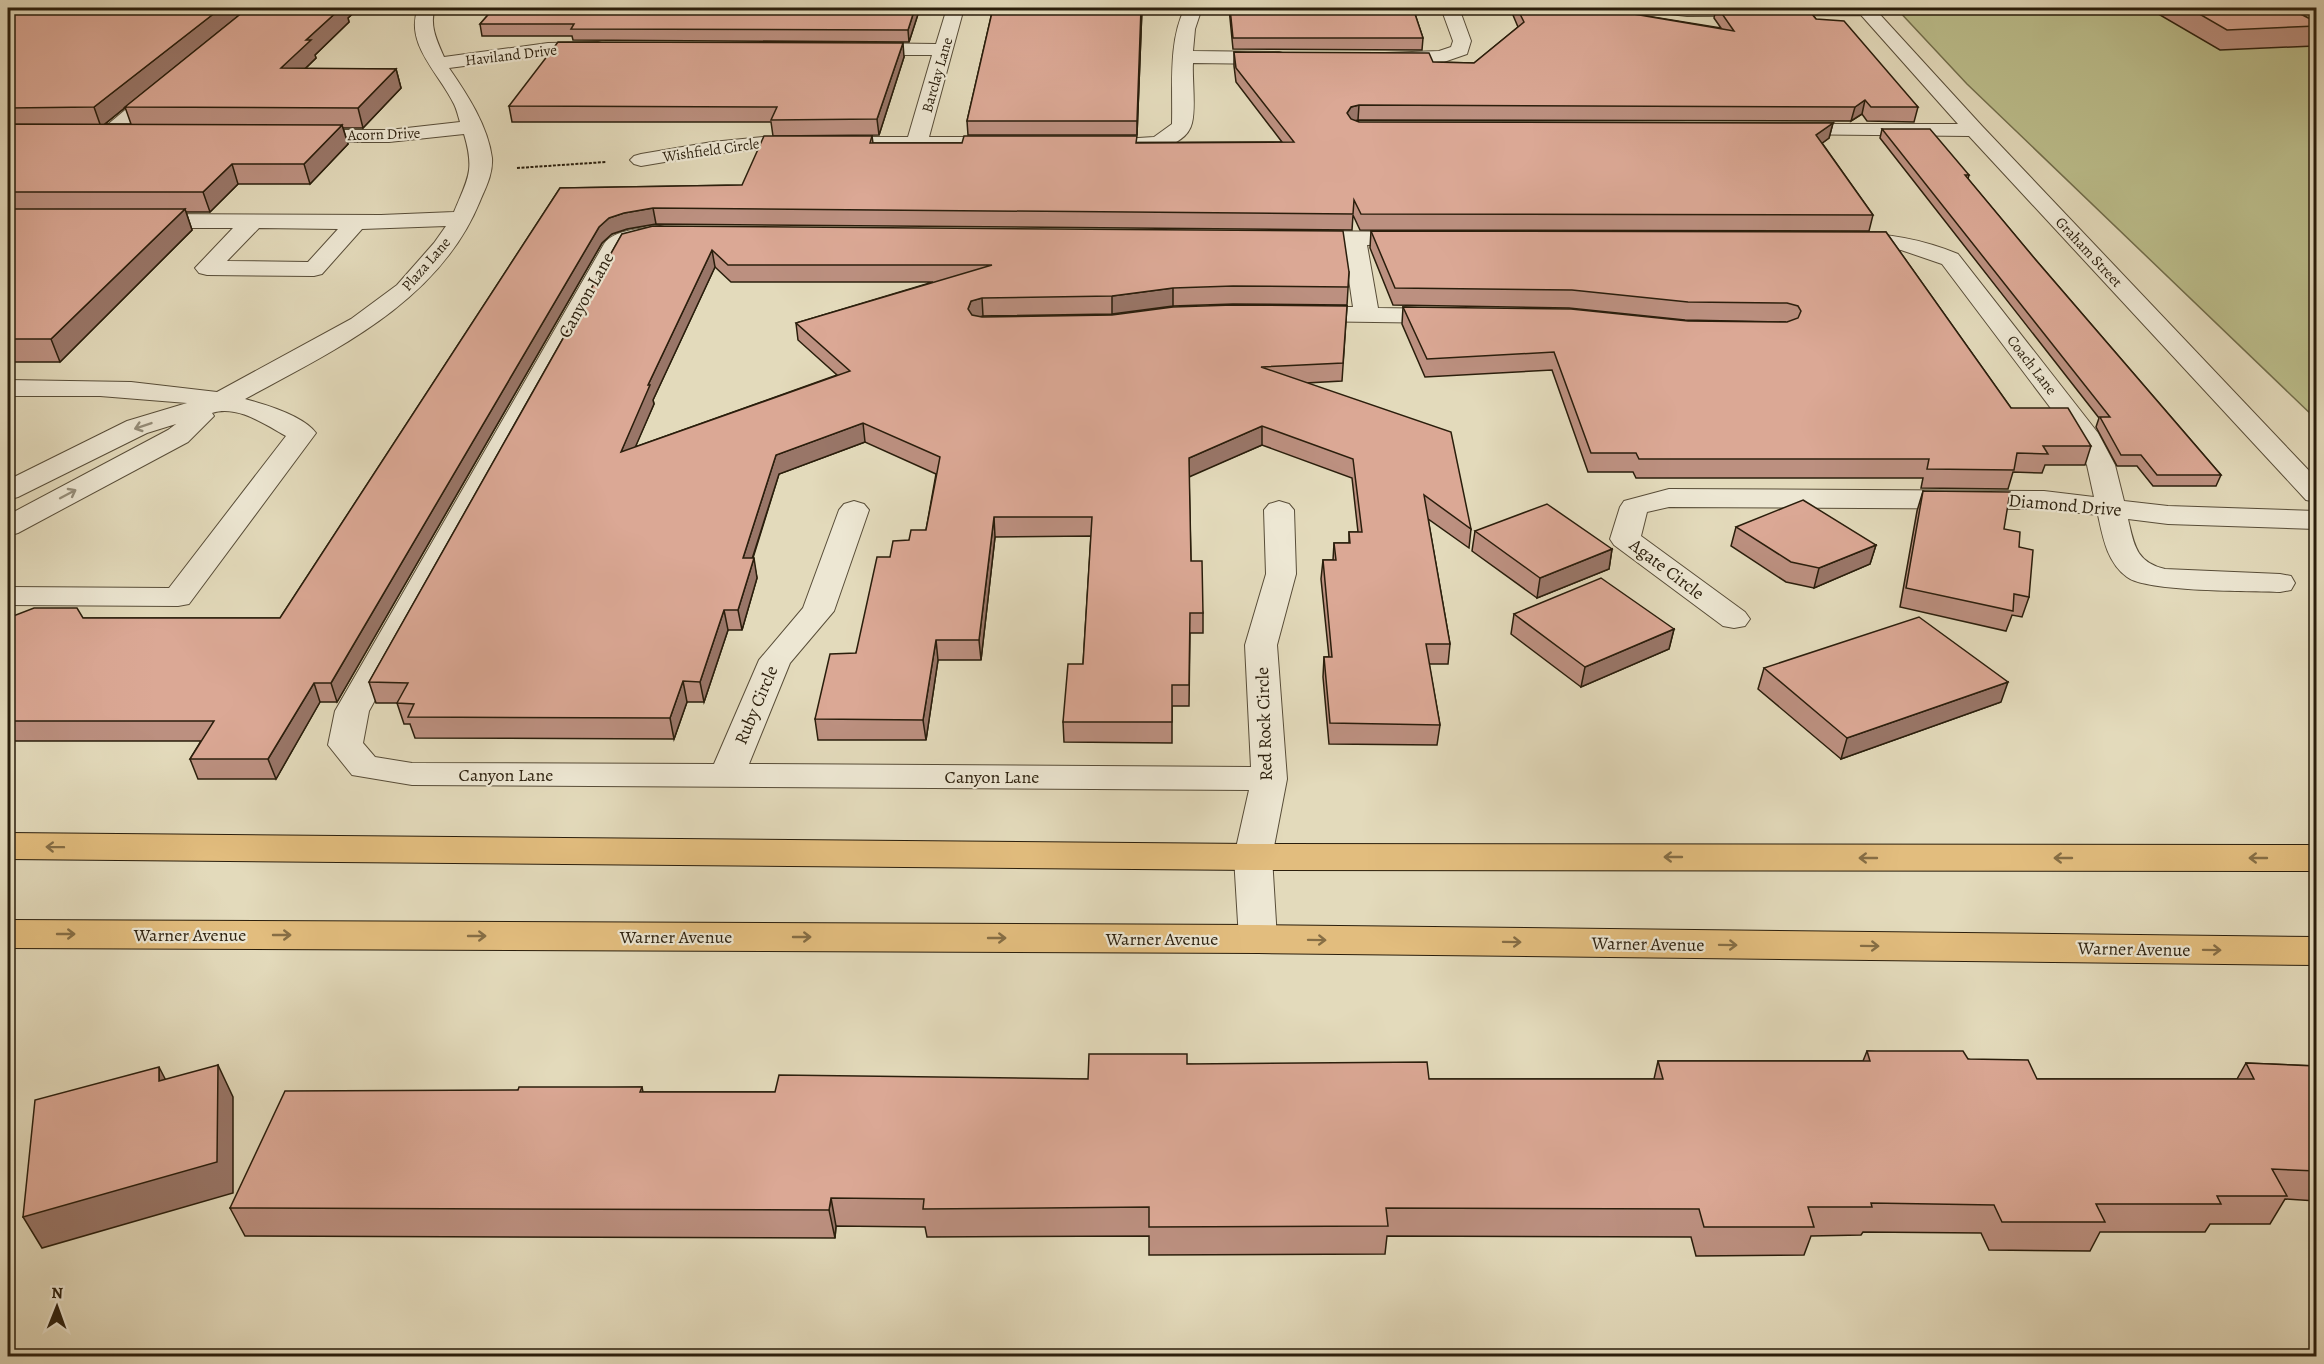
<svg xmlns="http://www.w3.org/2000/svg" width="2324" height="1364" viewBox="0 0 2324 1364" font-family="Alegreya,serif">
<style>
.green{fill:#bbbd8b;stroke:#726e4c;stroke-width:1.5}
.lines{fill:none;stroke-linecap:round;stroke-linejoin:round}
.minor-casing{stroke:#584d38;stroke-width:2}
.major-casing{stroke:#2a1e0c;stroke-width:2}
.path{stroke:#2a1e0c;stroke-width:2;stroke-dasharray:3 1.5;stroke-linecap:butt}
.minor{fill:#ede7d3;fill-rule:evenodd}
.major{fill:#e2bd7e;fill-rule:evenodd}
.wall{fill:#bc9080;stroke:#2a1e0c;stroke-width:1.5;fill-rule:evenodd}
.shaded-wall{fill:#997668;stroke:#2a1e0c;stroke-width:1.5}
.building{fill:#dba895;stroke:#2a1e0c;stroke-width:1.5;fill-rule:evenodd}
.oneway{stroke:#958d79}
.oneway2{stroke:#866e45}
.labels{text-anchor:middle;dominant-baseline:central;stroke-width:4.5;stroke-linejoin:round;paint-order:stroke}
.far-street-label{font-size:15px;fill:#2a1e0c;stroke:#ede7d3}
.street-label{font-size:18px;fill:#2a1e0c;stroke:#ede7d3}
</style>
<rect width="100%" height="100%" fill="#e3dabb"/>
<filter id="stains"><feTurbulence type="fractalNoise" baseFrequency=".00333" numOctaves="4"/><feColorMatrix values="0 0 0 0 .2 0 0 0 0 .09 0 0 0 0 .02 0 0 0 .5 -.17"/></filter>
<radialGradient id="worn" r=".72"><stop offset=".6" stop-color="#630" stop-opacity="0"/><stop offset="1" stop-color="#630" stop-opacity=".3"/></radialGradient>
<!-- green -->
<polygon class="green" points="1896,8 2316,8 2316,419 1967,84"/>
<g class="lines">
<defs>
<g id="minor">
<path d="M418 8H435C429 25 437 41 444 57L548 43 598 42 605 44 607 48 605 52 598 54 548 55 449 68C467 94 488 126 492 158 493 174 486 187 480 201 439 302 335 350 245 399 264 404 304 416 316 433L189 604 178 606 8 605V587L169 588 286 436C264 424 238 405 212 413L214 416 188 442 18 533 8 536V515L168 430 176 424 147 433 18 497 8 500V480L127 421 187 403 100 396H8V380L131 382 217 392 351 319 397 285 434 243 446 226 362 229 322 274 314 276 207 275 199 273 195 268 233 228H146L138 226 135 221 138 216 146 214 381 215 454 212C468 178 475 171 464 134L389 142H300L293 140 290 136 293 132 300 130H389L460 122C458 116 457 110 454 104 440 74 404 44 418 8ZM259 228 338 229 308 262 227 261Z"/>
<polygon points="947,8 964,8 929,137 1007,137 1014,139 1017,143 1014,147 763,149 712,154 641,166 634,164 630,160 634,156 641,154 712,142 763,137 908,137 932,55 859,55 852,53 850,49 852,45 859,43 936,44"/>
<path d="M1185 8H1202L1195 29 1193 51 1279 52 1286 54 1288 58 1286 62 1279 64 1193 63C1192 80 1196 107 1192 123 1185 153 1129 154 1106 148L1103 144 1106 140 1154 137 1172 124C1173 87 1168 41 1185 8Z"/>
<polygon points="1441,8 1459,8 1471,41 1467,54 1441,63 1378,63 1376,59 1378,55 1385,53 1439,51 1451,47 1453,41"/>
<polygon points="1649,8 1874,8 1982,126 2316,478 2316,502 2306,500 1969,136 1778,134 1775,130 1778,126 1785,124 1958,124 1861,15 1687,16 1652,12"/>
<polygon points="162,83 169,85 172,89 169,93 114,139 107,141 100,139 97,135 100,131 155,85"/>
<path d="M660 226 668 228 671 233 668 238 638 243 624 249 369 711 363 743 375 757 412 763 714 764 759 660 803 608 839 510 844 504 854 501 864 504 869 510 834 611 790 663 749 764 1251 767 1245 645 1266 574 1264 510 1269 504 1279 501 1289 504 1294 510 1296 574 1277 645 1287 779 1272 857 1277 939 1272 949 1258 953 1244 949 1239 939 1234 857 1249 790 412 785 352 775 328 745 335 711 604 244C614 229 643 229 660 226Z"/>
<polygon points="1300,231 1416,232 1424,234 1427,239 1424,244 1367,245 1378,308 1446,309 1455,311 1458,316 1455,321 1446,323 1303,321 1294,319 1291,314 1294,309 1303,307 1353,307 1344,245 1292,243 1289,238 1292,233"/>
<path d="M1849 233C1888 233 1922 239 1958 254L2098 433 2115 465 2124 501 2168 506 2316 511V529L2168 524 2128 519C2134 545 2136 562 2165 569L2280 574 2291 576 2295 583 2291 590 2280 592C2251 591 2146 592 2127 577 2107 562 2103 538 2098 515L2044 509 1669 507 1647 512 1641 536 1745 612 1750 619 1745 626 1734 628 1723 626 1614 545 1610 539 1620 507 1624 501 1669 489 2044 491 2094 497 2087 465 2071 435 1942 264 1901 250 1841 245 1838 240 1841 235Z"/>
</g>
<g id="major">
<polygon points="8,833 1253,844 2316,845 2316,871 1253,870 8,859"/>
<polygon points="8,920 1258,925 2316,937 2316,965 1258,953 8,948"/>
</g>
</defs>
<!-- minor casing -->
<use href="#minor" class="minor-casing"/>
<!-- major casing -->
<use href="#major" class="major-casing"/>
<!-- path -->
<g class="path">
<polyline points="2297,14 2316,11"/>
<polyline points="517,168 606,162"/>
</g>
<!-- minor -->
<use href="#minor" class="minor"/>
<!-- major -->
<use href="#major" class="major"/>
</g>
<!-- wall -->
<g class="wall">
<path d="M8 8H359L348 18 349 22 315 55 316 58 305 69H396L401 88 363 128H343L348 144 310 184H238L210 212H186L192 230 60 362H8ZM182 61 125 107 131 124H105Z"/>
<polygon points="494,8 920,8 909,42 573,40 572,36 482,36 480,24"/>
<polygon points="993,8 1142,8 1137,135 968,135 967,121"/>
<polygon points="1229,8 1413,8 1423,38 1422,50 1233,49"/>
<polygon points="1510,8 1620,8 1622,12 1721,28 1714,18 1716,8 1807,8 1816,19 1918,107 1914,122 1867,121 1862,114 1851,121 1358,120 1355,121 1359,122 1833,123 1829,138 1822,143 1873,215 1869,231 1360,230 1353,215 1352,230 656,224 627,229 612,234 602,243 337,702 320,702 276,779 198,779 190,759 201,741 8,741 8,618 280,618 560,188 742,185 872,136 873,143 1282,142 1236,82 1234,66 1234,52 1433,62 1474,63 1518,27"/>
<polygon points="2148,8 2289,8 2316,22 2316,40 2314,46 2220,50"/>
<polygon points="904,57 879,135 773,136 771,122 512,122 509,106"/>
<polygon points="1882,129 1969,175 1968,179 2035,259 2221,475 2216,486 2153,486 2137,466 2117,466 2096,427 2099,418 1880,138"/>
<polygon points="1371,231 1886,232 2011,408 2091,446 2085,465 2045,465 2042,473 2013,472 2008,489 1921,488 1923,478 1636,478 1633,472 1588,472 1552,370 1425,377 1402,324 1403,307 1688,321 1786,322 1685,320 1569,308 1393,305 1370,248"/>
<path d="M622 234 1349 272 1347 305 1233 304 1173 306 1112 314 981 316 1112 315 1347 306 1342 381 1307 383 1471 529 1469 548 1428 519 1450 644 1448 664H1429L1440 725 1437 745 1329 744 1323 677 1324 657H1329L1321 579 1323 560H1333L1334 543H1349V532H1358L1352 478 1262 445 1189 476 1191 561 1203 613V633H1190L1189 706H1172V743L1064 742 1063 722 1083 664 1091 536 995 537 981 660H938L926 740H818L815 719 856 653 890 557 909 540 926 530 936 474 865 442 779 474 753 558 757 578 742 630H728L704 702H687L674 739 415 738 410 724H404L397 703H376L369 682ZM715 267 731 282H933L796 323 798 340 837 375 635 447 654 404 653 400Z"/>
<polygon points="1923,491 2004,529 2019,547 2029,597 2022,617 2012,615 2006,631 1900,607 1917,511"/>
<polygon points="1736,527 1876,545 1870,564 1814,588 1786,582 1731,546"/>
<polygon points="1475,531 1612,549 1609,569 1537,598 1472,551"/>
<polygon points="1514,614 1674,629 1669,649 1581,687 1511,634"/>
<polygon points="1764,668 2001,702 1841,759 1758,689"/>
<polygon points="1867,1051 1968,1059 2037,1079 2237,1079 2246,1063 2316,1066 2316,1201 2285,1199 2270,1224 2210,1224 2205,1232 2100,1232 2090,1251 1989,1250 1981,1233 1863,1232 1861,1235 1811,1236 1804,1255 1696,1256 1691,1237 1387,1236 1385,1254 1149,1255 1149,1236 927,1237 925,1227 836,1226 835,1238 245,1236 230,1208 518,1090 642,1087 643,1092 775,1092 1088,1079 1187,1064 1429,1079 1654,1079 1658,1061 1863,1061"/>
</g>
<!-- shaded-wall -->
<g class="shaded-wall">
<polygon points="221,8 248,8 101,127 94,107"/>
<polygon points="341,8 359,8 348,18 349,22 315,55 316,58 286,87 281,68 306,40"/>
<polygon points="915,8 920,8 909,42 908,30"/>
<polygon points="1141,8 1142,8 1137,135 1137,121"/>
<polygon points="903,43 904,57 879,135 877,119"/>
<polygon points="396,69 401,88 363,128 358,108"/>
<polygon points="1865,100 1862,114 1851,121 1855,107"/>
<polygon points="1359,105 1358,120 1350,122 1347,113 1351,107"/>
<polygon points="1833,123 1829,138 1813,150 1816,135"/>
<polygon points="342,125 348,144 310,184 304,164"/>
<polygon points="232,164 238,184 210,212 203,192"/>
<polygon points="653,208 656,224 627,229 612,234 602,243 337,702 331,683 599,227 609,218 624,213"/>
<polygon points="185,209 192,230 60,362 51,339"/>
<polygon points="712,250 715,267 653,400 654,404 625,471 621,452 648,385"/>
<polygon points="1173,288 1173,306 1112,314 1112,296"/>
<polygon points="982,298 983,316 972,319 968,309 971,301"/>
<polygon points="863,423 865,442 779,474 746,578 743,558 776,455"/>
<polygon points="1262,426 1262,445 1189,477 1189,458"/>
<polygon points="994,517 995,537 981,660 979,640"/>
<polygon points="1876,545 1870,564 1814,588 1819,568"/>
<polygon points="1612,549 1609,569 1537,598 1540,578"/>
<polygon points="754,558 757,578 742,630 738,610"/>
<polygon points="724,610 728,630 704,702 700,682"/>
<polygon points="1674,629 1669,649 1581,687 1585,667"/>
<polygon points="936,640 938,660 926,740 923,720"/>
<polygon points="683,681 687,702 674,739 670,718"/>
<polygon points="2008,682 2001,702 1841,759 1847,738"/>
<polygon points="314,683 320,702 276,779 268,759"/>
<polygon points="218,1065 233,1097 233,1193 42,1248 23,1217"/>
<polygon points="159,1067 175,1098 159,1081"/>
<polygon points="831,1198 836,1226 835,1238 829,1210"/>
</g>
<!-- building -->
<g class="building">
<polygon points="8,8 221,8 94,107 8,108"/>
<polygon points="248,8 341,8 306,40 311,40 281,68 396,69 358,108 125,107"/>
<polygon points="494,8 915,8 908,30 571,29 574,24 480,24"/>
<polygon points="993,8 1141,8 1137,121 967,121"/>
<polygon points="1230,8 1413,8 1423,38 1233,38"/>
<polygon points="1517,8 1620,8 1622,12 1734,31 1718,8 1807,8 1816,19 1844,21 1918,107 1871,107 1865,100 1855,107 1359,105 1351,107 1347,113 1351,119 1359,122 1833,123 1816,135 1873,215 1361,214 1354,200 1353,214 653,208 624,213 609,218 599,227 331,683 314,683 268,759 190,759 214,721 8,721 8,618 34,608 77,608 83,618 280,618 560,188 742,185 764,136 872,136 870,143 962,143 964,136 1137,136 1136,143 1294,142 1236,68 1234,52 1429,53 1433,62 1474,63 1524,22"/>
<polygon points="2189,8 2289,8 2316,22 2316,26 2227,30"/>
<polygon points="558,42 903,43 877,119 771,120 777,107 509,106"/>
<polygon points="8,124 342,125 304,164 232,164 203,192 8,192"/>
<polygon points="1882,129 1930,129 1969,175 1965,175 2035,259 2221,475 2157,475 2141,455 2121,455 2100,417 2110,417"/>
<polygon points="8,209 185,209 51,339 8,339"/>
<path d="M653 226 1343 231 1349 272 1348 287 1233 286 1173 288 1112 296 982 298 971 301 968 309 972 315 982 317 1112 315 1173 307 1233 305 1347 306 1343 363 1261 367 1451 432 1471 529 1424 495 1450 644H1426L1440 725 1330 723 1324 657H1332L1323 560H1336L1334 543H1350L1349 532H1362L1353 459 1262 426 1189 458 1191 561H1202L1203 613H1190L1189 685H1172V722H1063L1068 664H1083L1092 517H994L979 640H936L923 720 815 719 830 654 856 653 877 557H890L893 541 909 540 911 530H926L940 457 863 423 776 455 743 558H754L738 610H724L700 682 683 681 670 718 408 717 414 704 397 703 408 683 369 682 622 234ZM712 250 728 265H992L796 323 850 371 621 452 650 385H648Z"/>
<polygon points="1371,231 1886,232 2011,408 2068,408 2091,446 2043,446 2048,454 2017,453 2014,470 1927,469 1929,459 1639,459 1636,453 1591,453 1554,352 1427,359 1403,307 1571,309 1688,321 1787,322 1798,318 1801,311 1798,306 1787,303 1688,302 1572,290 1395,288"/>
<polygon points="1923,491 2010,492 2004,529 2020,532 2019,547 2033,550 2029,597 2014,594 2013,611 1906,588"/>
<polygon points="1803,500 1876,545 1819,568 1791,562 1736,527"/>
<polygon points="1547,504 1612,549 1540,578 1475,531"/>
<polygon points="1601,578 1674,629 1585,667 1514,614"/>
<polygon points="1919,617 2008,682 1847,738 1764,668"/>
<polygon points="1867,1051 1963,1051 1968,1059 2028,1060 2037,1079 2254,1079 2246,1063 2316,1066 2316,1171 2272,1169 2287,1196 2217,1196 2221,1204 2096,1204 2105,1222 2002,1222 1994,1205 1871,1203 1872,1207 1808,1207 1814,1227 1704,1227 1699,1209 1386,1208 1388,1226 1149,1227 1149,1207 923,1209 924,1199 831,1198 829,1210 230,1208 285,1091 518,1090 519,1087 642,1087 640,1092 775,1092 779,1075 1088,1079 1089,1054 1187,1054 1187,1064 1427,1062 1429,1079 1663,1079 1658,1061 1870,1061"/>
<polygon points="218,1065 217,1162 23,1217 35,1100 159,1067 159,1081"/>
</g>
<!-- one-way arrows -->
<defs><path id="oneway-shaft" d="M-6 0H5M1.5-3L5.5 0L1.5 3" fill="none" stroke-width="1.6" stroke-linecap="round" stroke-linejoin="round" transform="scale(1.5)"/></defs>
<g class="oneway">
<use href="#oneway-shaft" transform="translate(143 426) rotate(161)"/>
<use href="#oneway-shaft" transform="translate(68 494) rotate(-28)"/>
</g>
<g class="oneway2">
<use href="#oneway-shaft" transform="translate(55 847) rotate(-179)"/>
<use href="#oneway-shaft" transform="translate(1673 857) rotate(-180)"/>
<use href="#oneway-shaft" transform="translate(1868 858) rotate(-180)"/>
<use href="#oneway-shaft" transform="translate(2063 858) rotate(-180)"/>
<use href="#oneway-shaft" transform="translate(2258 858) rotate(-180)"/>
<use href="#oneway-shaft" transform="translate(66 934)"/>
<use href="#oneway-shaft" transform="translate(282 935)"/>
<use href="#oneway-shaft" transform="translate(477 936)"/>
<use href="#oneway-shaft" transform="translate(802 937)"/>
<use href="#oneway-shaft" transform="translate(997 938)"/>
<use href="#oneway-shaft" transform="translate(1317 940) rotate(1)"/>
<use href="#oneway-shaft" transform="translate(1512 942) rotate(1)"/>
<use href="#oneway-shaft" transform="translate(1728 945) rotate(1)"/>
<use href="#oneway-shaft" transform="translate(1870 946) rotate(1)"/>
<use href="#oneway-shaft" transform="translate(2212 950) rotate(1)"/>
</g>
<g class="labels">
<!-- far-street labels -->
<g class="far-street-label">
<text transform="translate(511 55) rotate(-7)">Haviland Drive</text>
<text transform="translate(937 75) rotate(-74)">Barclay Lane</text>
<text transform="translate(384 134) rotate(-2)">Acorn Drive</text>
<text transform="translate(711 150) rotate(-8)">Wishfield Circle</text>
<text transform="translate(2089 252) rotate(47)">Graham Street</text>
<text transform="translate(426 264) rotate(-49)">Plaza Lane</text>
<text transform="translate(2032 365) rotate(52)">Coach Lane</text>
</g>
<!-- street labels -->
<g class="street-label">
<text transform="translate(586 295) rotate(-61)">Canyon Lane</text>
<text transform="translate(2065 505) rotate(5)">Diamond Drive</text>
<text transform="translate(1667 569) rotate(37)">Agate Circle</text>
<text transform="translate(756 705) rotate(-67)">Ruby Circle</text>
<text transform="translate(1264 724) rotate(-92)">Red Rock Circle</text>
<text x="506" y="775">Canyon Lane</text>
<text x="992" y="777">Canyon Lane</text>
<text x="190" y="935">Warner Avenue</text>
<text x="676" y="937">Warner Avenue</text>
<text x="1162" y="939">Warner Avenue</text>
<text transform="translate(1648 944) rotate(1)">Warner Avenue</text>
<text transform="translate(2134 949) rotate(1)">Warner Avenue</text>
</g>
</g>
<!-- margin -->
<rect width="2324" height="1364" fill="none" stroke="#e3dabb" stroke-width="30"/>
<rect x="9" y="9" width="2306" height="1346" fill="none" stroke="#2a1e0c" stroke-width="3"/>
<rect x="15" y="15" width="2294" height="1334" fill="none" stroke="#2a1e0c" stroke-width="1.5"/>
<!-- north arrow -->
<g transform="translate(57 1307) rotate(1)" stroke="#ede7d3" stroke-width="4.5" paint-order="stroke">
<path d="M0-4.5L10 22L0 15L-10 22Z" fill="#2a1e0c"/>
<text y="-9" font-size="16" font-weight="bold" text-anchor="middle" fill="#2a1e0c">N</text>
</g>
<rect width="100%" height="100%" filter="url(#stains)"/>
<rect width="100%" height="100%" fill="url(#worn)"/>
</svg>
